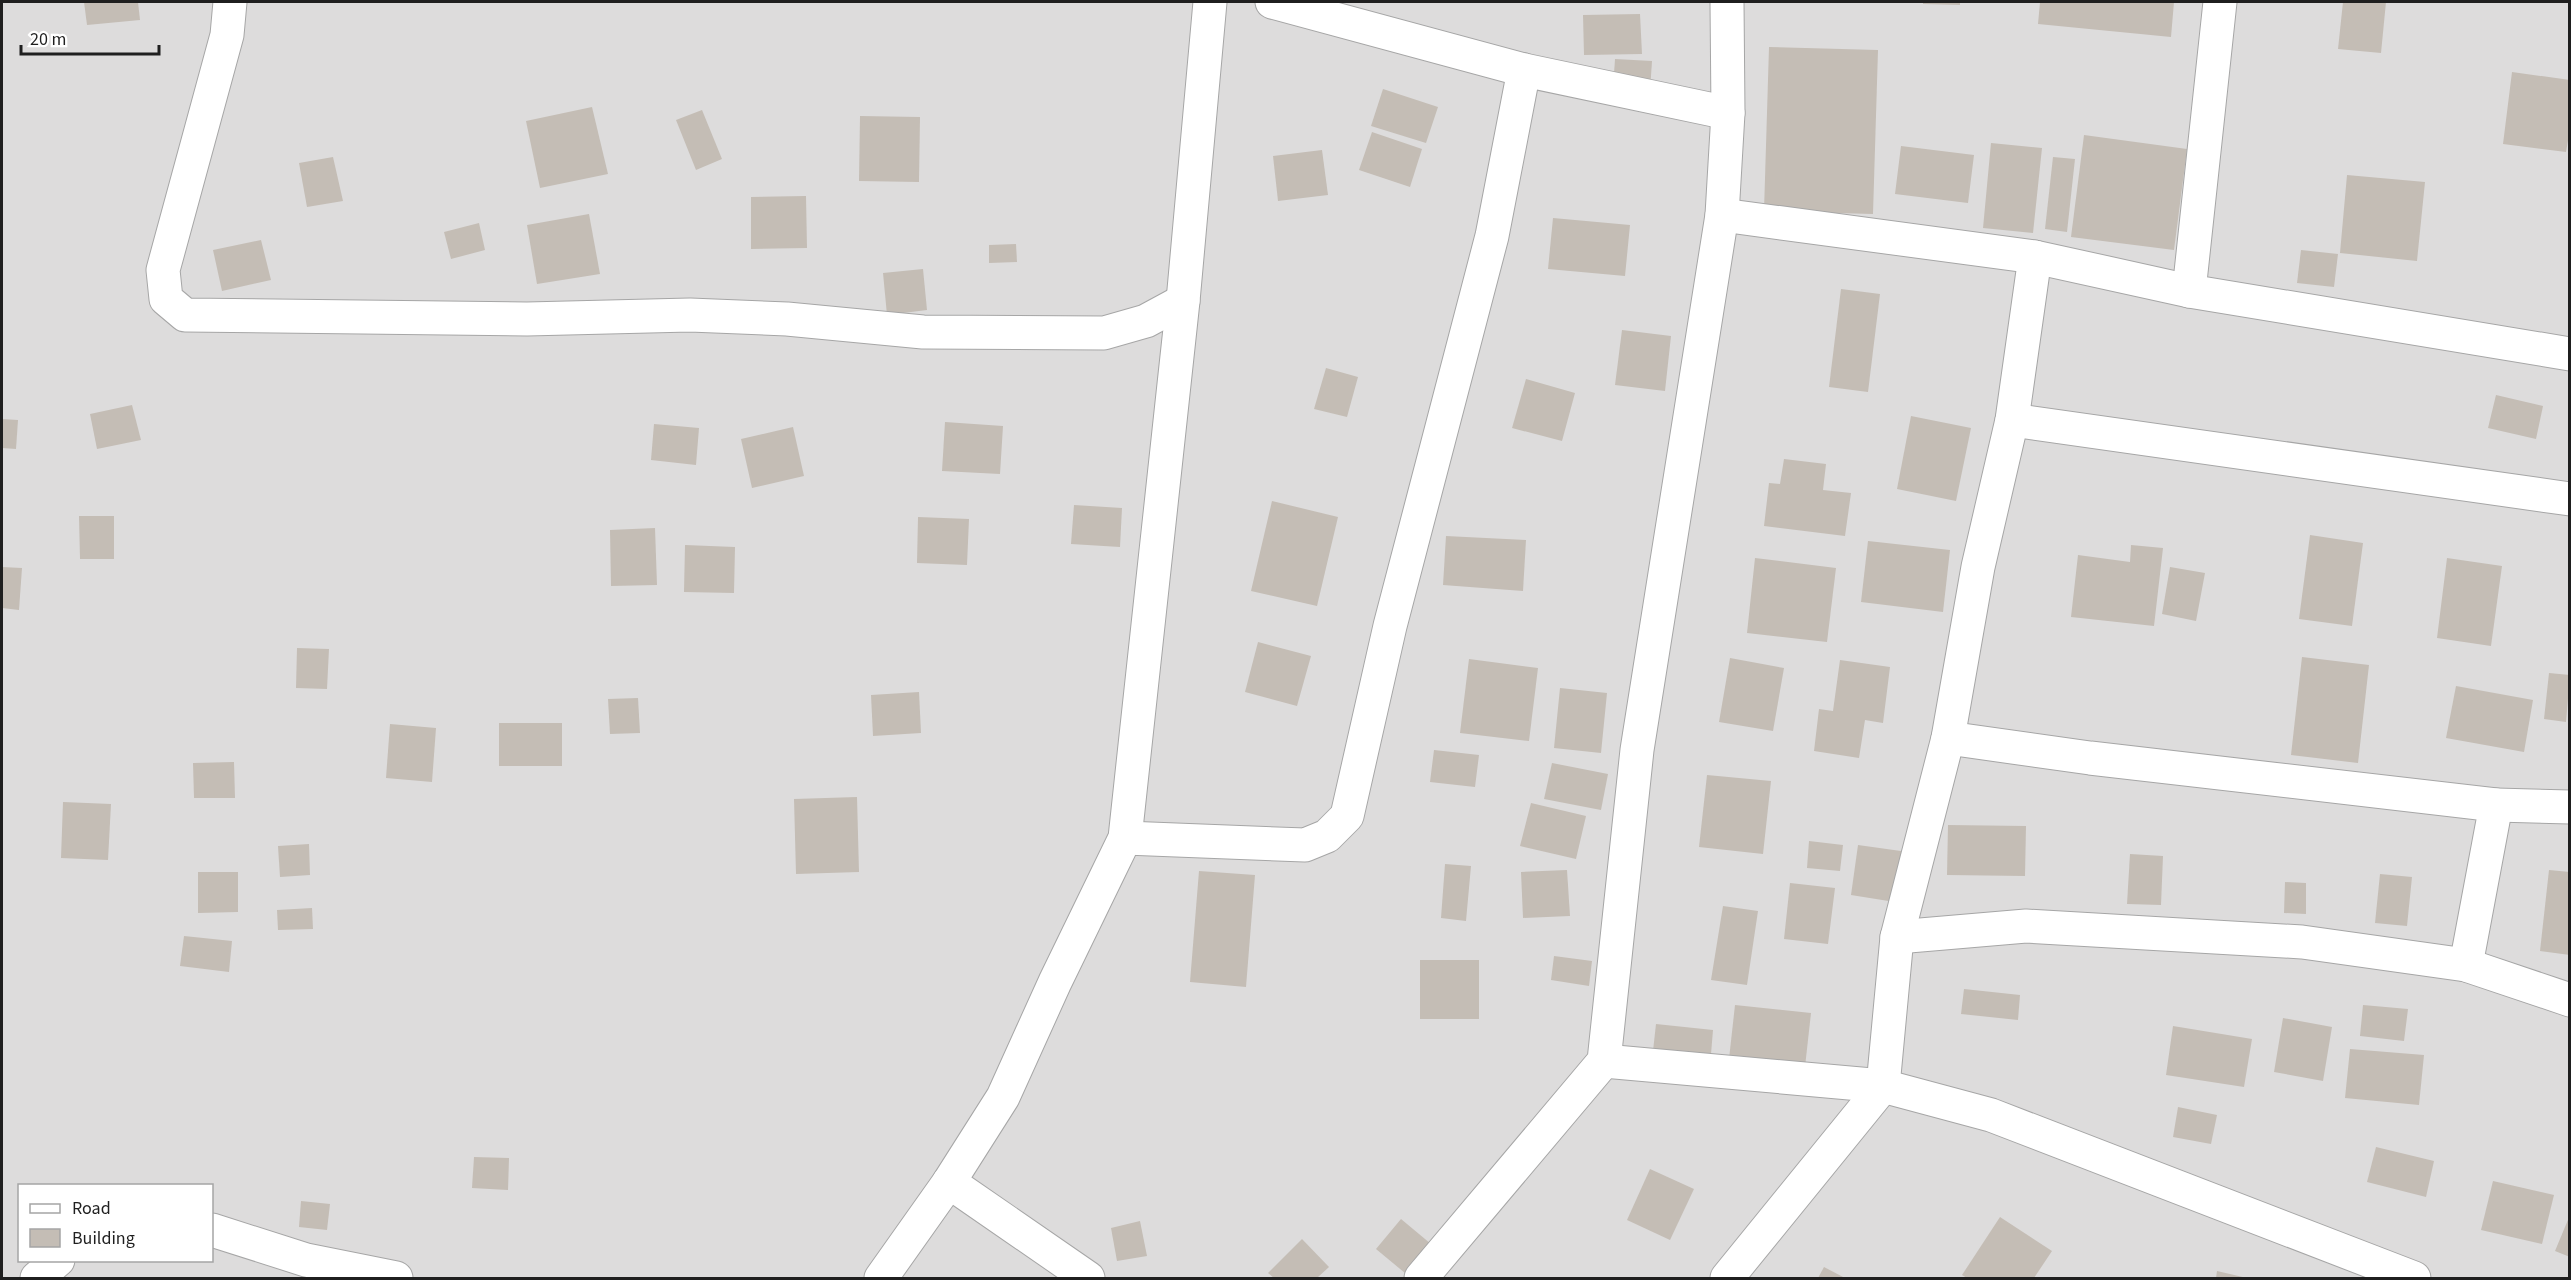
<svg xmlns="http://www.w3.org/2000/svg" width="2571" height="1280" viewBox="0 0 2571 1280" font-family="'Source Sans 3',sans-serif">
<style>
.residential{fill:#dddcdc;fill-rule:evenodd}
.building{fill:#c4bdb5}
.lines{fill:none;stroke-linecap:round;stroke-linejoin:round}
.minor-casing{stroke:#a6a6a6;stroke-width:35}
.minor{stroke:#fff;stroke-width:33}
</style>
<rect width="100%" height="100%" fill="#efede5"/>
<!-- residential -->
<path class="residential" d="M2 2H2569V1278H2ZM20 1186H212V1260H20Z"/>
<!-- building -->
<g class="building">
<polygon points="84,2 138,2 140,20 87,25"/>
<polygon points="1923,2 1960,2 1960,5 1923,4"/>
<polygon points="2040,2 2174,2 2171,37 2038,24"/>
<polygon points="2343,2 2386,2 2381,53 2338,49"/>
<polygon points="1640,14 1642,54 1584,55 1583,15"/>
<polygon points="1769,47 1878,50 1873,214 1764,211"/>
<polygon points="1615,59 1652,61 1650,91 1613,89"/>
<polygon points="2512,72 2570,80 2570,129 2566,152 2503,144"/>
<polygon points="1383,89 1438,107 1426,143 1371,126"/>
<polygon points="592,107 608,174 540,188 526,121"/>
<polygon points="702,110 722,159 696,170 676,120"/>
<polygon points="860,116 920,117 919,182 859,181"/>
<polygon points="1372,132 1422,149 1410,187 1359,170"/>
<polygon points="2084,135 2187,149 2174,250 2071,237"/>
<polygon points="1991,143 2042,148 2033,233 1983,228"/>
<polygon points="1901,146 1974,155 1968,203 1895,194"/>
<polygon points="1322,150 1328,195 1278,201 1273,156"/>
<polygon points="333,157 343,201 307,207 299,163"/>
<polygon points="2053,157 2075,159 2067,232 2045,229"/>
<polygon points="2347,175 2425,182 2417,261 2340,253"/>
<polygon points="806,196 807,248 751,249 751,197"/>
<polygon points="589,214 600,274 537,284 527,225"/>
<polygon points="1553,218 1630,225 1625,276 1548,269"/>
<polygon points="479,223 485,250 451,259 444,232"/>
<polygon points="261,240 271,280 222,291 213,250"/>
<polygon points="1016,244 1017,262 989,263 989,245"/>
<polygon points="2301,250 2338,254 2334,287 2297,283"/>
<polygon points="923,269 927,310 887,315 883,273"/>
<polygon points="1841,289 1880,294 1868,392 1829,387"/>
<polygon points="1622,330 1671,336 1665,391 1615,385"/>
<polygon points="1326,368 1358,377 1347,417 1314,409"/>
<polygon points="1526,379 1575,393 1562,441 1512,428"/>
<polygon points="2496,395 2543,406 2536,439 2488,428"/>
<polygon points="132,405 141,440 97,449 90,414"/>
<polygon points="1911,416 1971,428 1956,501 1897,489"/>
<polygon points="2,419 18,420 16,449 2,448"/>
<polygon points="945,422 1003,426 1000,474 942,471"/>
<polygon points="654,424 699,428 696,465 651,460"/>
<polygon points="793,427 804,476 752,488 741,439"/>
<polygon points="1784,459 1826,464 1823,490 1851,493 1845,536 1764,526 1769,483 1780,484"/>
<polygon points="1272,501 1338,517 1317,606 1251,591"/>
<polygon points="1074,505 1122,508 1120,547 1071,544"/>
<polygon points="79,516 114,516 114,559 80,559"/>
<polygon points="918,517 969,519 967,565 917,563"/>
<polygon points="655,528 657,585 611,586 610,530"/>
<polygon points="2310,535 2363,543 2352,626 2299,619"/>
<polygon points="1446,536 1526,540 1523,591 1443,585"/>
<polygon points="1868,541 1950,550 1943,612 1861,602"/>
<polygon points="685,545 735,547 734,593 684,592"/>
<polygon points="2131,545 2163,548 2154,626 2071,617 2078,555 2130,562"/>
<polygon points="1755,558 1836,568 1827,642 1747,633"/>
<polygon points="2447,558 2502,566 2491,646 2437,638"/>
<polygon points="2,567 22,568 19,610 2,608"/>
<polygon points="2170,567 2205,573 2196,621 2162,614"/>
<polygon points="1258,642 1311,656 1297,706 1245,692"/>
<polygon points="297,648 329,649 327,689 296,688"/>
<polygon points="2302,657 2369,665 2358,763 2291,755"/>
<polygon points="1730,658 1784,668 1773,731 1719,722"/>
<polygon points="1469,659 1538,668 1529,741 1460,733"/>
<polygon points="1840,660 1890,667 1883,723 1865,720 1859,758 1814,751 1819,709 1833,711"/>
<polygon points="2549,673 2570,675 2566,722 2544,719"/>
<polygon points="2456,686 2533,700 2524,752 2446,738"/>
<polygon points="1560,688 1607,693 1601,753 1554,748"/>
<polygon points="919,692 921,733 873,736 871,695"/>
<polygon points="638,698 640,733 610,734 608,699"/>
<rect x="499" y="723" width="63" height="43"/>
<polygon points="390,724 436,728 432,782 386,778"/>
<polygon points="1434,750 1479,755 1475,787 1430,782"/>
<polygon points="234,762 235,798 194,798 193,763"/>
<polygon points="1552,763 1608,774 1601,810 1544,799"/>
<polygon points="1707,775 1771,781 1763,854 1699,847"/>
<polygon points="857,797 859,872 796,874 794,799"/>
<polygon points="63,802 111,804 108,860 61,858"/>
<polygon points="1531,803 1586,816 1576,859 1520,846"/>
<polygon points="1948,825 2026,826 2025,876 1947,875"/>
<polygon points="1809,841 1843,845 1840,871 1807,868"/>
<polygon points="309,844 310,875 280,877 278,846"/>
<polygon points="1858,845 1908,852 1901,903 1851,895"/>
<polygon points="2130,854 2163,856 2161,905 2127,904"/>
<polygon points="1445,864 1471,866 1466,921 1441,918"/>
<polygon points="1567,870 1570,916 1523,918 1521,872"/>
<polygon points="2549,870 2570,872 2570,955 2540,951"/>
<polygon points="1199,871 1255,875 1246,987 1190,982"/>
<polygon points="198,872 238,872 238,912 198,913"/>
<polygon points="2380,874 2412,877 2407,926 2375,923"/>
<polygon points="2285,882 2306,883 2306,914 2284,913"/>
<polygon points="1790,883 1835,888 1828,944 1784,939"/>
<polygon points="1723,906 1758,911 1747,985 1711,980"/>
<polygon points="312,908 313,929 278,930 277,910"/>
<polygon points="184,936 232,941 229,972 180,966"/>
<polygon points="1554,956 1592,961 1589,986 1551,980"/>
<rect x="1420" y="960" width="59" height="59"/>
<polygon points="1964,989 2020,995 2018,1020 1961,1014"/>
<polygon points="1735,1005 1811,1013 1804,1076 1728,1068"/>
<polygon points="2363,1005 2408,1009 2404,1041 2360,1036"/>
<polygon points="2283,1018 2332,1027 2323,1081 2274,1072"/>
<polygon points="1656,1024 1713,1030 1710,1066 1652,1060"/>
<polygon points="2173,1026 2252,1039 2244,1087 2166,1075"/>
<polygon points="2350,1049 2424,1055 2419,1105 2345,1098"/>
<polygon points="2178,1107 2217,1115 2211,1144 2173,1137"/>
<polygon points="2376,1147 2434,1161 2426,1197 2367,1182"/>
<polygon points="474,1157 509,1158 508,1190 472,1188"/>
<polygon points="1650,1169 1694,1189 1670,1240 1627,1220"/>
<polygon points="2493,1181 2554,1195 2542,1244 2481,1230"/>
<polygon points="301,1201 330,1204 327,1230 299,1227"/>
<polygon points="2570,1215 2570,1257 2555,1251"/>
<polygon points="2000,1217 2052,1251 2034,1278 1967,1278 1962,1275"/>
<polygon points="1401,1219 1437,1249 1411,1278 1376,1249"/>
<polygon points="1140,1221 1147,1256 1117,1261 1111,1228"/>
<polygon points="1302,1239 1329,1267 1317,1278 1274,1278 1268,1273"/>
<polygon points="1824,1267 1845,1278 1818,1278"/>
<polygon points="2217,1271 2247,1278 2216,1278"/>
</g>
<g class="lines">
<defs>
<g id="minor">
<polyline points="230,2 227,35 163,270 166,299 185,315 527,319 690,315 787,319 923,332 1104,333 1146,321 1183,301"/>
<polyline points="1272,2 1524,70 1728,113"/>
<polyline points="1722,215 2035,257 2189,291 2570,354"/>
<polyline points="2189,291 2220,2"/>
<polyline points="2012,420 2570,499"/>
<polyline points="1948,738 2090,758 2496,805 2466,965"/>
<polyline points="2496,805 2570,807"/>
<polyline points="1125,838 1305,845 1327,836 1347,816 1390,626 1492,236 1524,70"/>
<polyline points="1897,937 2026,926 2302,942 2466,965 2570,1000"/>
<polyline points="1604,1061 1883,1086 1991,1115 2414,1278"/>
<polyline points="949,1182 1088,1278"/>
<polyline points="212,1230 306,1260 396,1278"/>
<polyline points="37,1278 58,1260"/>
<polyline points="881,1278 949,1182 1003,1097 1055,982 1125,838 1183,301 1210,2"/>
<polyline points="1421,1278 1604,1061 1637,750 1722,215 1728,113 1727,2"/>
<polyline points="1727,1278 1883,1086 1897,937 1948,738 1978,567 2012,420 2035,257"/>
</g>
</defs>
<!-- minor casing -->
<use href="#minor" class="minor-casing"/>
<!-- minor -->
<use href="#minor" class="minor"/>
</g>
<!-- border -->
<rect width="2571" height="1280" fill="none" stroke="#1f1f1f" stroke-width="6"/>
<!-- legend -->
<rect x="18" y="1184" width="195" height="78" fill="#ffffff" stroke="#a5a5a5" stroke-width="1.5"/>
<rect x="30" y="1204" width="30" height="9" fill="#ffffff" stroke="#a5a5a5" stroke-width="1.5"/>
<text x="72" y="1214" font-size="18" fill="#1f1f1f">Road</text>
<rect x="30" y="1229" width="30" height="18" fill="#c4bdb5" stroke="#a5a5a5" stroke-width="1.5"/>
<text x="72" y="1244" font-size="18" fill="#1f1f1f">Building</text>
<!-- scale -->
<path d="M21 45v9h138v-9" fill="none" stroke="#1f1f1f" stroke-width="3"/>
<text x="30" y="45" font-size="18" fill="#1f1f1f" stroke="#ffffff" stroke-width="4.5" paint-order="stroke">20 m</text>
</svg>
